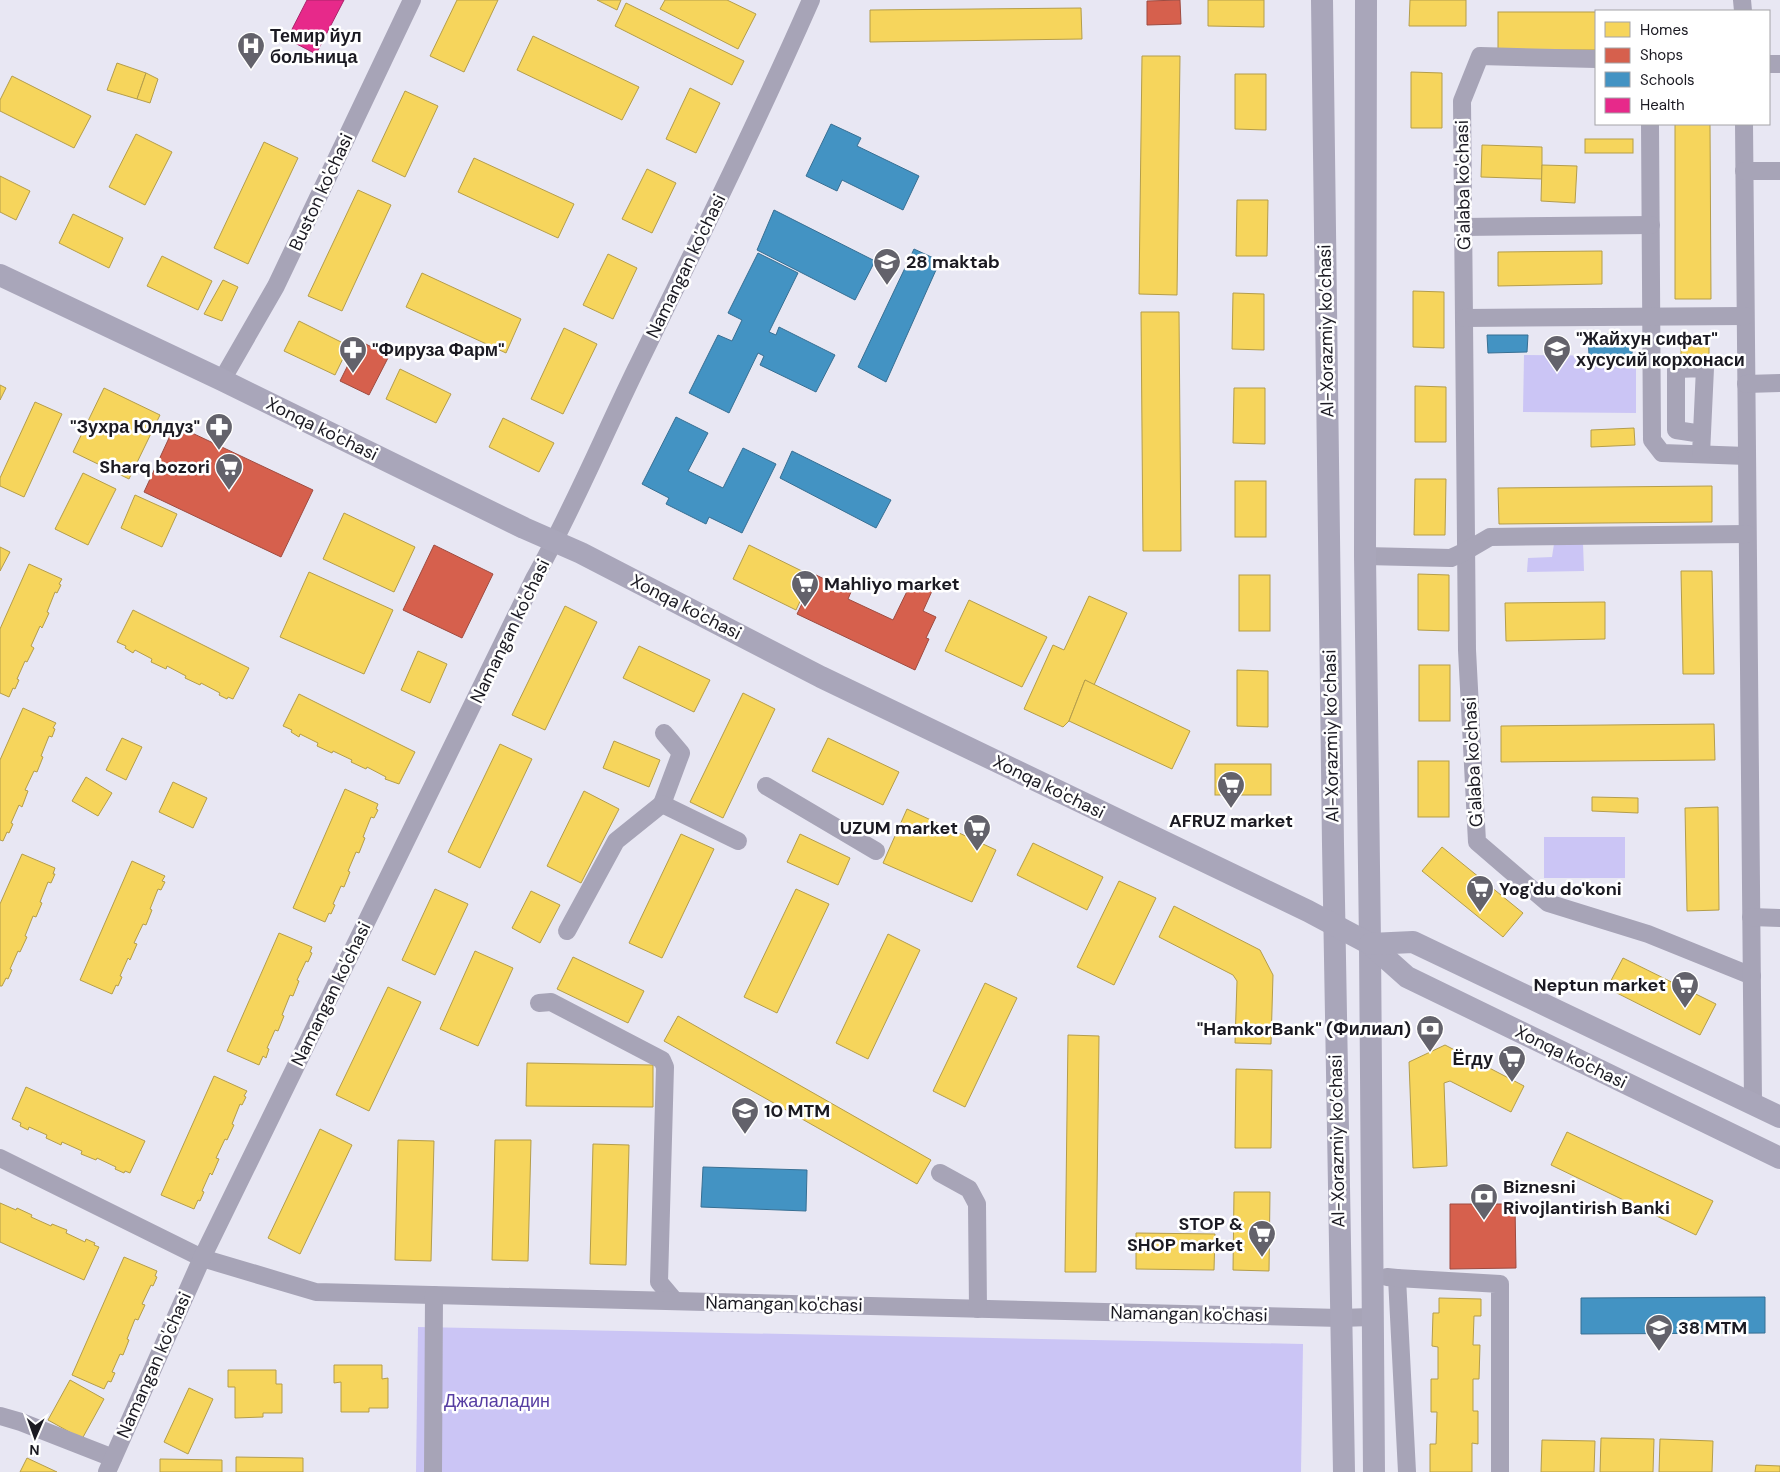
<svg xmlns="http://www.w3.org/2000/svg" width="1780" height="1472" viewBox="0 0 1780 1472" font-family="'DM Sans',sans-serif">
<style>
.green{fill:#cbc5f5}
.homes{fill:#f6d55c;stroke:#b49d4b}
.shops{fill:#d6604d;stroke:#9e4b40}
.schools{fill:#4393c3;stroke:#376f93}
.health{fill:#e7298a;stroke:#aa246b}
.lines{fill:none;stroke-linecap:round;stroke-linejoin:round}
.minor{stroke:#a7a4b7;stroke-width:18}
.major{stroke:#a9a6ba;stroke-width:22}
.labels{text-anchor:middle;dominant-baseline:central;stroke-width:5;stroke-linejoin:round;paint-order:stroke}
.poi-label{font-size:18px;font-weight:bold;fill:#1b1a22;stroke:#fff;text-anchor:start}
.street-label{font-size:18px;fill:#1b1a22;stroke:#fff}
.park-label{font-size:18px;fill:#563da2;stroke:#fff}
</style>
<rect width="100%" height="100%" fill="#e8e7f3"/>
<!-- green -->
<g class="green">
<polygon points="1524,355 1636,356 1636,413 1523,412"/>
<polygon points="1583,543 1584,571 1527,572 1528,558 1552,557 1554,544"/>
<rect x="1544" y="837" width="81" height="41"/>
<polygon points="418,1327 1303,1344 1301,1472 416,1472"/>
</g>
<!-- homes -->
<g class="homes">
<polygon points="457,0 498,0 464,72 430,56"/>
<polygon points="597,0 621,0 617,10"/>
<polygon points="665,0 727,0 756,14 738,49 660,9"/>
<polygon points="1208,0 1264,0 1264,27 1208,26"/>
<polygon points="1410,0 1466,0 1466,26 1409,26"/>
<polygon points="626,3 744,61 732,85 615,26"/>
<polygon points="1081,8 1082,39 870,42 870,10"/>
<rect x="1498" y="12" width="98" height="38"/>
<polygon points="533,36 639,87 622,120 517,70"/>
<polygon points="1142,56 1180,56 1177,295 1139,294"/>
<polygon points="117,63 146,73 137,99 107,90"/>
<polygon points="1411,72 1442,73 1442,128 1411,128"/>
<polygon points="146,73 158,79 150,103 137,99"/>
<polygon points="1235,74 1266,74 1266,130 1235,129"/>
<polygon points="12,76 91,116 74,148 0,111 0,100"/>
<polygon points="690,88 720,103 696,153 666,139"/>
<polygon points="405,91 438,106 405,177 372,161"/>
<polygon points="1675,124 1710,124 1711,299 1675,299"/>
<polygon points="136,134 172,152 145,205 109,187"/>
<rect x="1585" y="139" width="48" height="14"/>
<polygon points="264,142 298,158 248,264 214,248"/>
<polygon points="1482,145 1542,147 1542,179 1481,177"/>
<polygon points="474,158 574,204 558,238 458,192"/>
<polygon points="1542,165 1577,166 1575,203 1541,201"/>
<polygon points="647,169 676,183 652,233 622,219"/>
<polygon points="0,176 30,191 16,220 0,212"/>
<polygon points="358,190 391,205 342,311 308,296"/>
<polygon points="1237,200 1268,200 1267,256 1236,256"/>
<polygon points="73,214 123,238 109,268 59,243"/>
<polygon points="1602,251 1602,284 1498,286 1498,252"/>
<polygon points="608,254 637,268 613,319 583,305"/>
<polygon points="162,256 212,281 198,310 147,286"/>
<polygon points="422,273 521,319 506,353 406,307"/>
<polygon points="223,280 238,287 222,321 204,314"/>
<polygon points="1413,291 1444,292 1444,348 1413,347"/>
<polygon points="1233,293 1264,294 1264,350 1232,349"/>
<polygon points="1141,312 1179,312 1181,551 1143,551"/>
<polygon points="299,321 349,346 335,375 284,351"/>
<polygon points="564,328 597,344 563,414 531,399"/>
<polygon points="1681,337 1709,338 1709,361 1693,361 1693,355 1681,355"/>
<rect x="1681" y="355" width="12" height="9"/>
<polygon points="400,369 451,394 436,423 386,399"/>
<polygon points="0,385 6,388 0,400"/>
<polygon points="1415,386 1446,387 1446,442 1415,442"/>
<polygon points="104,388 160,415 129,479 73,452"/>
<polygon points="1234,388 1265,388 1265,444 1233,443"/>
<polygon points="35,402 62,414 24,497 0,486 0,478"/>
<polygon points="503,418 554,443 539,472 489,447"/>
<polygon points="1634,428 1635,445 1591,447 1591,430"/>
<polygon points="83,473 116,489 88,545 55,529"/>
<polygon points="1415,479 1446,479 1445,535 1414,535"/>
<rect x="1235" y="481" width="31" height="56"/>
<polygon points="1712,486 1712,522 1499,524 1498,488"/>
<polygon points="135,495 177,514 162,547 121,528"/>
<polygon points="344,513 415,547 394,592 323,559"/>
<polygon points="749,545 812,576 796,610 733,579"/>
<polygon points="0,547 10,552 0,571"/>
<polygon points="29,564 62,579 59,584 61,585 57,593 55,592 47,612 49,613 42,628 40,626 31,646 34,648 27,662 25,661 17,679 19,680 15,689 13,688 9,697 0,693 0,629"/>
<polygon points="1681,571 1712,571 1714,674 1683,674"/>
<polygon points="309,572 393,610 364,674 280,637"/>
<polygon points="1418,574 1449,575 1449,631 1418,630"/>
<rect x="1239" y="575" width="31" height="56"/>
<polygon points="1089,596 1127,613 1094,685 1085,680 1069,721 1063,727 1024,709 1053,645 1064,650"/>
<polygon points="969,600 1047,637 1022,687 945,651"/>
<polygon points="1605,602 1605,639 1506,641 1505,603"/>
<polygon points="565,606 597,622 545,730 512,715"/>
<polygon points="133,610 249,668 233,699 228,697 227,699 219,695 220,693 201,683 200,685 185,678 186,676 167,666 166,669 151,662 152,659 135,650 133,653 125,648 126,646 117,642"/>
<polygon points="639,646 710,680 694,712 623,678"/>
<polygon points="418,651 447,664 430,703 401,690"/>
<rect x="1419" y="665" width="31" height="56"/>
<polygon points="1237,670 1268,671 1268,727 1237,726"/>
<polygon points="1085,680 1190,731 1172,769 1069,721"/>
<polygon points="743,693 775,709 723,818 690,802"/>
<polygon points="299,694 415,752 399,784 385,779 386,777 367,767 366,769 351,762 352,760 333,751 332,753 317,746 318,743 300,734 299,737 291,732 292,730 283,726"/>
<polygon points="23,708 56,723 53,728 55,729 52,737 49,736 41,756 43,757 37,772 34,771 25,790 28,791 22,807 19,805 11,823 13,824 9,833 7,832 3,841 0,840 0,760"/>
<polygon points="1714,724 1715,760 1501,762 1501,726"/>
<polygon points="122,738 142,747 126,780 106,770"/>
<polygon points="828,738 899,772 883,805 812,771"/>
<polygon points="614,741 660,760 649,787 603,768"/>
<polygon points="500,744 532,759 480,868 448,852"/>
<rect x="1418" y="761" width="31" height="56"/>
<rect x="1215" y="764" width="56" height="31"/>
<polygon points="86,777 112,793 98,816 72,801"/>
<polygon points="173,782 207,798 193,828 159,812"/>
<polygon points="345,789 378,804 376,809 378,810 374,818 371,817 363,837 365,838 359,853 356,852 348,871 350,872 344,887 341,886 333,904 335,905 331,914 329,913 325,922 293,908"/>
<polygon points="584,791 619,809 581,883 547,866"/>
<polygon points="1592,797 1638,798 1638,813 1592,811"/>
<polygon points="1718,807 1719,910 1687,911 1685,808"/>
<polygon points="907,809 996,850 972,902 883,863"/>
<polygon points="681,834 714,849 662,958 629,943"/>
<polygon points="800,834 850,858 838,885 787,862"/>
<polygon points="1033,843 1103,877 1087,910 1017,875"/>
<polygon points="1442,847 1523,913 1503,937 1422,871"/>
<polygon points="22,854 55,868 53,874 55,874 51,883 48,882 40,902 42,903 36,917 33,916 25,936 27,937 20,952 18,951 10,969 12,970 8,979 6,978 2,986 0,986 0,904"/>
<polygon points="132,861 165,876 162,881 165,882 161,890 158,889 150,909 152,910 146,925 143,924 134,943 137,944 130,960 128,958 120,976 122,977 118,986 116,985 112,994 80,980"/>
<polygon points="1119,881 1156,898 1114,985 1077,967"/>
<polygon points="435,889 468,904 435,975 402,960"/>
<polygon points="796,889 829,904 777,1013 744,997"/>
<polygon points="531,891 560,905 540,943 512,928"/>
<polygon points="1174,906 1260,950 1273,975 1271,1044 1235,1043 1237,981 1233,975 1159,937"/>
<polygon points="279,933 312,947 310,952 312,953 308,962 306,961 297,980 299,981 293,996 290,995 282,1015 284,1016 278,1031 275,1030 267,1048 269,1049 266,1058 263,1056 259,1065 227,1051"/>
<polygon points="888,934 920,950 868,1059 836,1043"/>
<polygon points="475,951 513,968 478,1046 440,1029"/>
<polygon points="573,957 644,991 628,1023 557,989"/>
<polygon points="1623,958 1716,1004 1700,1035 1607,988"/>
<polygon points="985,983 1017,998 965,1107 933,1091"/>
<polygon points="388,987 421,1002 369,1111 336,1095"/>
<polygon points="678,1016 931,1160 917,1184 664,1041"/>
<polygon points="1068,1035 1099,1036 1096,1272 1065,1272"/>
<polygon points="1445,1045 1524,1086 1511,1112 1450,1081 1444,1083 1447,1166 1413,1168 1409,1062"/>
<polygon points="527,1063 653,1065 653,1107 526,1106"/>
<polygon points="1236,1069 1272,1070 1271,1148 1235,1148"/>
<polygon points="214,1076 247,1091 244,1096 246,1097 242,1105 240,1104 232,1124 234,1125 227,1140 225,1139 216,1158 219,1159 212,1175 210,1173 202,1191 204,1192 200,1201 198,1200 194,1209 161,1195"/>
<polygon points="26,1087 145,1141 130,1173 125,1171 124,1173 115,1169 116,1167 97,1158 96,1160 81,1154 82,1151 62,1142 61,1145 46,1138 47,1135 29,1127 28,1130 20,1126 21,1123 12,1119"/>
<polygon points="320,1129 352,1145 300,1254 268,1238"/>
<polygon points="1567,1132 1713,1201 1696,1235 1551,1165"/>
<polygon points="398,1140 434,1141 431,1261 395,1260"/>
<polygon points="495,1140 531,1140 528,1261 492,1260"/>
<polygon points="593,1144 629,1145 626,1265 590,1264"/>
<polygon points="1234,1192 1270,1192 1269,1271 1233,1270"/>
<polygon points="0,1203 16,1210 17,1208 32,1215 31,1217 51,1226 52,1224 67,1230 66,1233 85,1242 86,1239 95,1243 94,1245 99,1247 84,1280 0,1242"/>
<polygon points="1136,1233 1215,1234 1214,1270 1136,1269"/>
<polygon points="124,1257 157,1271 155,1276 157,1277 153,1286 151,1285 142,1304 145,1305 138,1320 135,1319 127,1339 129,1340 123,1355 120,1354 112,1372 115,1373 111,1382 108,1381 104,1389 72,1375"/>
<polygon points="1439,1298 1481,1299 1481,1316 1474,1316 1473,1345 1480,1345 1479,1379 1473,1379 1473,1411 1478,1411 1478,1444 1472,1443 1472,1472 1430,1472 1430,1444 1436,1444 1437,1412 1431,1412 1431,1379 1438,1379 1438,1347 1432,1346 1433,1313 1439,1313"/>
<polygon points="334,1365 382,1365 382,1379 388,1378 388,1408 369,1408 369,1412 341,1412 341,1382 334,1383"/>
<polygon points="228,1370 276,1370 276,1384 282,1384 282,1413 263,1413 263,1417 235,1418 235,1387 228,1387"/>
<polygon points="70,1380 104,1399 82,1439 48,1420"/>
<polygon points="189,1388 213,1399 188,1454 164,1442"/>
<polygon points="1601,1438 1654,1439 1653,1472 1600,1472"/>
<polygon points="1660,1439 1713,1441 1712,1472 1659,1472"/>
<polygon points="1542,1440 1595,1441 1594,1472 1541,1472"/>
<polygon points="236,1457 303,1458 303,1472 236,1472"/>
<polygon points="27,1458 57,1472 20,1472"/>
<polygon points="160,1459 222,1460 222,1472 160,1472"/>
<polygon points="1756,1465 1780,1466 1780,1472 1755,1472"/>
</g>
<!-- shops -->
<g class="shops">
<polygon points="1180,0 1181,24 1147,25 1147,1"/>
<polygon points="360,341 389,356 369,395 340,381"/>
<polygon points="175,425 313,490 281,557 144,492"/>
<polygon points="434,545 493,574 462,638 403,610"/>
<polygon points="816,575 851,592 848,599 893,620 912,581 932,591 923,611 936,617 926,638 929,639 915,670 797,614"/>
<polygon points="1450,1204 1515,1204 1516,1268 1450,1269"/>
</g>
<!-- schools -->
<g class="schools">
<polygon points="831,124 861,138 857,146 919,176 903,210 842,180 837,191 806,176"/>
<polygon points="774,210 875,261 855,300 757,250"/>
<polygon points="914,249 940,261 886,382 858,367"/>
<polygon points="758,253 798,273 769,332 776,335 779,327 835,355 816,392 760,365 764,356 758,353 729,413 689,393 718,335 732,341 742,320 728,313"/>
<polygon points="1588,334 1633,334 1632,355 1589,355"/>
<polygon points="1487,335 1528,335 1527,352 1488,353"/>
<polygon points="676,417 708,433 688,471 723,488 743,448 776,464 742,533 709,517 706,524 666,504 669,498 642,484"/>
<polygon points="792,451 891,500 876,528 780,478"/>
<polygon points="703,1167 807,1170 806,1211 701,1207"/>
<polygon points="1765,1297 1765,1333 1581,1334 1581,1298"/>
</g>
<!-- health -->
<polygon class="health" points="307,0 344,0 316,54 287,39"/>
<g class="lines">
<!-- minor -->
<g class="minor">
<polyline points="1742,0 1743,11"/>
<polyline points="1596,59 1480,56 1462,101 1467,650 1477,842 1548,903 1648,934 1752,976"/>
<polyline points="1769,64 1780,64"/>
<polyline points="1650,124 1652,440 1662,453 1747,456"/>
<polyline points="1744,124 1753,1103"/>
<polyline points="1744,171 1780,171"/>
<polyline points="1463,227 1651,225"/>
<polyline points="1464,318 1745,316"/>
<polyline points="222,380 276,286 412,0"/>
<polyline points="1746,384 1780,383"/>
<polyline points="1701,454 1705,368 1676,369 1676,430 1702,434"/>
<polyline points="1365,556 1451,558 1466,551 1490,537 1747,534"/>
<polyline points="766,786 876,851"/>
<polyline points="662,804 681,753 664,733"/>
<polyline points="1751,917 1780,918"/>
<polyline points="567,931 616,841 662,804 738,841"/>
<polyline points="539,1003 551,1002 662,1060 665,1067 659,1282 675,1301"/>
<polyline points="0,1158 202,1258 316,1292 1340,1318 1371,1317"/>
<polyline points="940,1173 969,1189 977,1204 978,1309"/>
<polyline points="1387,1277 1397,1278 1407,1472"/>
<polyline points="1397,1278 1500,1284 1500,1472"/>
<polyline points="0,1416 21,1422 113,1458"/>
<path d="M107 1472 202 1258 534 579C572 511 602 439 636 369 696 246 756 125 811 0"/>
<polyline points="433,1472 434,1295"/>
</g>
<!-- major -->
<g class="major">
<polyline points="1322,0 1333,844 1344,1472"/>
<polyline points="1366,0 1365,556 1370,944 1374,1472"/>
<polyline points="0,275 222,380 524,528 581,553 821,677 1308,911 1370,944 1407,977 1780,1158"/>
<polyline points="1370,944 1413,942 1780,1117"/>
</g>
</g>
<!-- icons -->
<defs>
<symbol id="hospital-pin" viewBox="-11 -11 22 30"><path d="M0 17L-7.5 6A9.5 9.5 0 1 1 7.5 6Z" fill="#63626b" stroke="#fff"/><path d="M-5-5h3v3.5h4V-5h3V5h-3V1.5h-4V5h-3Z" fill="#fff"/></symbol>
<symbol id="school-pin" viewBox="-11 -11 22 30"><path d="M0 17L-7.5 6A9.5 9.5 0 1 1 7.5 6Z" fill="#63626b" stroke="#fff"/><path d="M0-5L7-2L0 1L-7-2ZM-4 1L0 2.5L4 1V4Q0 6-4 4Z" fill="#fff"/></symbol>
<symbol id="pharmacy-pin" viewBox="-11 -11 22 30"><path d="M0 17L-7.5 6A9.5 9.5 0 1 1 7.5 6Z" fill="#63626b" stroke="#fff"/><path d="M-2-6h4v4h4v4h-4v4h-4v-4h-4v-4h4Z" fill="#fff"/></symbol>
<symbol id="supermarket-pin" viewBox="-11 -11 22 30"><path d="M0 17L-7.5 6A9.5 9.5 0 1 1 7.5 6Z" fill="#63626b" stroke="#fff"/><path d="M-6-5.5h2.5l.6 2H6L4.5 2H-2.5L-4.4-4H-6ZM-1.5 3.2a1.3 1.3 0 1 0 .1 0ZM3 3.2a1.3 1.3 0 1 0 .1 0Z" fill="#fff"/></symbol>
<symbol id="bank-pin" viewBox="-11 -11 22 30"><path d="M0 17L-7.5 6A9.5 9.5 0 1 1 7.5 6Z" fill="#63626b" stroke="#fff"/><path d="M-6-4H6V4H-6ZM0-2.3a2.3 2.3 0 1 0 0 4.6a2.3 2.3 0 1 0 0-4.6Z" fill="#fff"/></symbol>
</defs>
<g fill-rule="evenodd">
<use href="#hospital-pin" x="235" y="30" width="32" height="43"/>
<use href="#school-pin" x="871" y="246" width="32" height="43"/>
<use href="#school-pin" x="1541" y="333" width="32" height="43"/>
<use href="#pharmacy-pin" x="337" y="334" width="32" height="43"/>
<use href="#pharmacy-pin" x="203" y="411" width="32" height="43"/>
<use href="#supermarket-pin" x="213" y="451" width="32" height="43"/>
<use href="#supermarket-pin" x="789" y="568" width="32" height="43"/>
<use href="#supermarket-pin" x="1215" y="769" width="32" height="43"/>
<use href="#supermarket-pin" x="961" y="812" width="32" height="43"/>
<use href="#supermarket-pin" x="1464" y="873" width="32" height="43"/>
<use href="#supermarket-pin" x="1669" y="969" width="32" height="43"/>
<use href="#bank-pin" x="1414" y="1013" width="32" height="43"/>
<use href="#supermarket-pin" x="1496" y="1043" width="32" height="43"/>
<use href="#school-pin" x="729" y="1095" width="32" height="43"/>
<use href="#bank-pin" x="1468" y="1181" width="32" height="43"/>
<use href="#supermarket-pin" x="1246" y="1218" width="32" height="43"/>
<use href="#school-pin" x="1643" y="1312" width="32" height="43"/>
</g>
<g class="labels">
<!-- poi labels -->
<g class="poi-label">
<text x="270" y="36">Темир йул<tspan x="270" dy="21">больница</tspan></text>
<text x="906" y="262">28 maktab</text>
<text x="1576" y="339">"Жайхун сифат"<tspan x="1576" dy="21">хусусий корхонаси</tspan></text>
<text x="372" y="350">"Фируза Фарм"</text>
<text x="200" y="427" text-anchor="end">"Зухра Юлдуз"</text>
<text x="210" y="467" text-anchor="end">Sharq bozori</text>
<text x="824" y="584">Mahliyo market</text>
<text x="1231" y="821" text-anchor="middle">AFRUZ market</text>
<text x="958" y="828" text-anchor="end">UZUM market</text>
<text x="1499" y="889">Yog'du do'koni</text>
<text x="1666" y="985" text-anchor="end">Neptun market</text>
<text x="1411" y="1029" text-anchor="end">"HamkorBank" (Филиал)</text>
<text x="1493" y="1059" text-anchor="end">Ёгду</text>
<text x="764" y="1111">10 MTM</text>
<text x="1503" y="1187">Biznesni<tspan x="1503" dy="21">Rivojlantirish Banki</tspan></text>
<text x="1243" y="1224" text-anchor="end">STOP &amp;<tspan x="1243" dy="21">SHOP market</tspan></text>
<text x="1678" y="1328">38 MTM</text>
</g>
<!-- street labels -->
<g class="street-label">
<text transform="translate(1463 185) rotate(-91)">G'alaba ko'chasi</text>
<text transform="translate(321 192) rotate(-65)">Buston ko'chasi</text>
<text transform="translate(686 266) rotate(-64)">Namangan ko'chasi</text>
<text transform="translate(1326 331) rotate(-91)">Al-Xorazmiy ko’chasi</text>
<text transform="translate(322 429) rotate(26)">Xonqa ko'chasi</text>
<text transform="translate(686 607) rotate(27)">Xonqa ko'chasi</text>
<text transform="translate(510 631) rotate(-64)">Namangan ko'chasi</text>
<text transform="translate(1331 736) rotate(-91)">Al-Xorazmiy ko’chasi</text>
<text transform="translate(1473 762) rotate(-93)">G'alaba ko'chasi</text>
<text transform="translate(1049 787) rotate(26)">Xonqa ko'chasi</text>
<text transform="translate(331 994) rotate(-64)">Namangan ko'chasi</text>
<text transform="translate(1571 1057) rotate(26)">Xonqa ko'chasi</text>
<text transform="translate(1337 1141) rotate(-91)">Al-Xorazmiy ko’chasi</text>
<text transform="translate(784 1304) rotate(1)">Namangan ko'chasi</text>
<text transform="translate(1189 1314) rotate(1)">Namangan ko'chasi</text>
<text transform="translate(154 1365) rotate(-66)">Namangan ko'chasi</text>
</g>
<!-- park labels -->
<g class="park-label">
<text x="497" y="1401">Джалаладин</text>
</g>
</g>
<!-- legend -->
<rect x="1595" y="10" width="175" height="115" fill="#ffffff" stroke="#a4a3a7"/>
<rect x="1605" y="22" width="25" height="15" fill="#f6d55c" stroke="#a4a3a7"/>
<text x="1640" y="35" font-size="15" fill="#1b1a22">Homes</text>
<rect x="1605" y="48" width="25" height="15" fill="#d6604d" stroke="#a4a3a7"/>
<text x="1640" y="60" font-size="15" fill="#1b1a22">Shops</text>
<rect x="1605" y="72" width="25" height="15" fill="#4393c3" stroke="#a4a3a7"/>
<text x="1640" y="85" font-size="15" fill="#1b1a22">Schools</text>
<rect x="1605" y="98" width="25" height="15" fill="#e7298a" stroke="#a4a3a7"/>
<text x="1640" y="110" font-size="15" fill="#1b1a22">Health</text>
<!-- north arrow -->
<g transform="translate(35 1437) rotate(182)" stroke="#ffffff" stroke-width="4" paint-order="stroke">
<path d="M0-4L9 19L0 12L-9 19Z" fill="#1b1a22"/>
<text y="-8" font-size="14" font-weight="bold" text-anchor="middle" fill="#1b1a22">N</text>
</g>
</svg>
